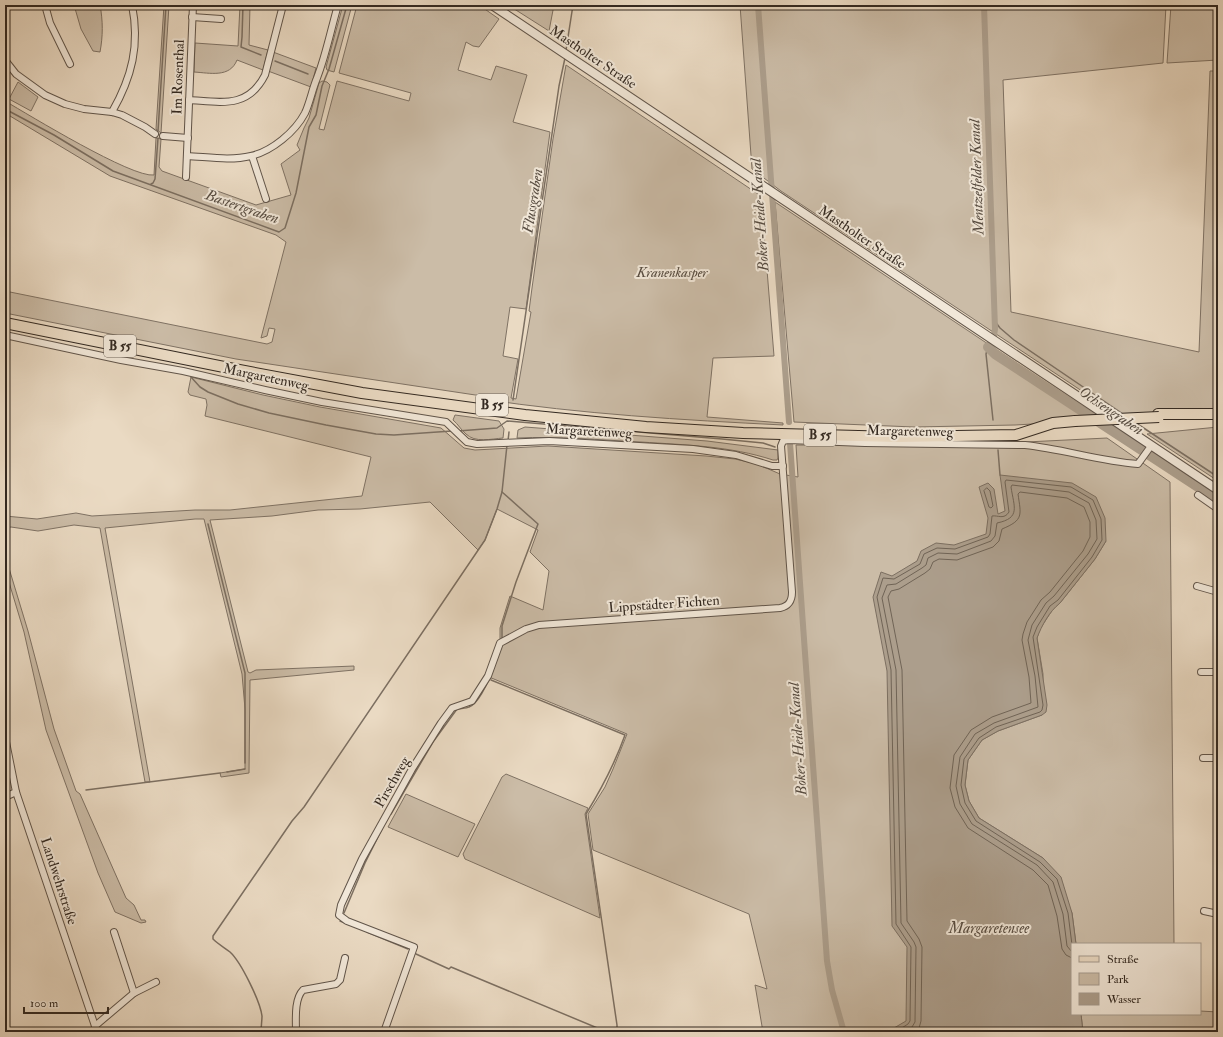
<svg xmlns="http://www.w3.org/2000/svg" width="1223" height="1037" viewBox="0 0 1223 1037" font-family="'IM FELL Double Pica',serif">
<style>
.green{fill:#cbbca7;stroke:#7f7264}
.water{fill:#ac9e8c;stroke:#7c6f61}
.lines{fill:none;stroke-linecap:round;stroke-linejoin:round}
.shore{stroke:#706456;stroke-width:1}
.stream{stroke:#7c6f61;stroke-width:1.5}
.canal{stroke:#ac9e8c;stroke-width:6}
.river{stroke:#ac9e8c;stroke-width:10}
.minor-casing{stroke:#61554a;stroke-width:8}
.tertiary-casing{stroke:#61554a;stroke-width:10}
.primary-casing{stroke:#332921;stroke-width:12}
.minor{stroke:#f1e7d8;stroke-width:6}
.tertiary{stroke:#f1e7d8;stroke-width:8}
.primary{stroke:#eadac3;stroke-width:10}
.primary-bridge-casing{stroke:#332921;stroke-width:12;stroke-linecap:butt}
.primary-bridge{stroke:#eadac3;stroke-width:10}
.labels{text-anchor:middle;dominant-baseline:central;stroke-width:4;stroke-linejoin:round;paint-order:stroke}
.shield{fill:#f1e7d8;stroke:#6c6258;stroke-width:1}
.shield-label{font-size:13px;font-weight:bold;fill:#332921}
.street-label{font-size:14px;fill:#332921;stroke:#f1e7d8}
.park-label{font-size:14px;font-style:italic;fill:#594e42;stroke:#f1e7d8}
.water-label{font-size:15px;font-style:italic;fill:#574c41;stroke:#f1e7d8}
</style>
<rect width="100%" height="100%" fill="#eadac3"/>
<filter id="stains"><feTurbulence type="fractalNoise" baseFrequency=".005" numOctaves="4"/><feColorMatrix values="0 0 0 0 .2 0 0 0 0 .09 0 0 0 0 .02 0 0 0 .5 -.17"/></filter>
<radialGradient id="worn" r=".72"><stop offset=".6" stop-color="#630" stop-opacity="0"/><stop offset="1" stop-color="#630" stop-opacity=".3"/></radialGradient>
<!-- green -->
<g class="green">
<path d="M74 5H100C103 21 103 36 100 52L93 51 81 29Z"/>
<polygon points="164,5 169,5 161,133 156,129"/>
<path d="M240 5H250L249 45 268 50 263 70 237 60C230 78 210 73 194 72L195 43 238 46Z"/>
<polygon points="343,5 352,5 334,72 327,70 326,67"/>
<path d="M357 5H479L499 19 479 47 473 46 466 42 458 70 491 80 496 66 527 75 513 122 550 132 526 309 510 307 503 356 518 359 511 398 516 399 531 312 529 311 532 288 553 139 566 65 761 196 774 356 713 358 707 417 783 423V425C682 420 581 414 482 399V396L236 359 5 313V291L267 344 272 342 275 329 269 328 267 336 261 338 286 242 276 235 110 176 5 113V101C29 115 132 178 154 175L156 138 161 139 159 167 162 171 256 205 291 195 281 164 300 150 297 145 304 128 309 118 319 83 322 81 327 82 330 85 319 129 324 130 337 81 409 101 411 93 339 73Z"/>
<polygon points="508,5 554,5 549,31"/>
<polygon points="740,5 1166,5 1163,63 1003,80 1011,312 1199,352 1210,71 1218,71 1218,412 1124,419 781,191 752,169"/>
<polygon points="1171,5 1218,5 1218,60 1167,63"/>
<polygon points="273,52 316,68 311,87 268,71"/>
<polygon points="18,82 38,97 31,111 9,99"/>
<polygon points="775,202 1102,420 1015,425 914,427 794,422"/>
<polygon points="191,377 263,395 320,407 441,428 464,448 475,450 548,446 706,456 735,459 757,464 780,474 798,477 796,445 1001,447 1026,442 1107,438 1170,482 1174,944 1076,944 1072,913 1043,858 979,818 969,801 965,785 968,760 982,740 998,731 1042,715 1043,674 1037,638 1040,629 1053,609 1060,603 1095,559 1106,541 980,537 933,1032 763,1032 755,985 767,989 749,914 593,850 588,814 605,787 613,769 627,734 489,677 500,646 500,628 510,596 543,610 549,571 530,552 538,530 497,509 485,540 478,550 430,502 360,509 318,510 272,516 210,520 248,672 250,673 256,670 354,666 354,670 250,680 249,773 221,777 220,773 245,769 245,709 242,674 204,519 195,519 105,528 150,782 145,782 100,528 74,525 38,531 11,527 5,528 5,516 37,519 76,513 92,516 195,510 230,510 362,496 371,457 205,416 207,405 206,399 190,395 188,392"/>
<path d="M455 415 499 421 504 429 503 438C491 439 475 443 466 434 461 430 458 424 453 420Z"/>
<path d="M525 427 707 441 778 450V458L777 460H773C730 446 686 445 641 442 600 440 558 436 517 438L518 430Z"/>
<polygon points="1218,427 1218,481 1147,434"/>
<polygon points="5,555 28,631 54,729 76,791 80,794 126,898 134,905 141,920 145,920 146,922 141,923 115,912 98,873 46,730 24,632 5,569"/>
<polygon points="506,774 588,808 585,814 600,918 465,859 463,854 502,777"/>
<polygon points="406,794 475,824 458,857 388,827"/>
<polygon points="1200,1011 1218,1012 1218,1032 1083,1032 1081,1014 1200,1014"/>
</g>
<!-- water -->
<path class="water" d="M1000 475 1072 483 1096 497 1105 518 1106 541 1095 559 1060 603C1049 612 1042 625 1037 638L1047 705 1046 712 1042 715 998 731 982 740 968 760 965 785 969 801 979 818 1043 858 1061 877 1072 913 1076 944H1072V1014H1081L1083 1032H896L894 1028 906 1021 907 947 892 926 887 671 873 597 881 572 892 576 917 561 921 551 936 543 954 545 986 534 988 518 979 487 988 483 994 489 998 514 1005 511Z"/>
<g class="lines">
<!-- shore -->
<g class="shore">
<polygon points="987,488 990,491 993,506 991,508 989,507 984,491"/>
<path d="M899 1032 900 1029 908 1024 910 1021 911 947 896 924 891 670 877 597 883 578 894 579 920 564 924 554 937 548 955 549 988 537 990 534 992 516C998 515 1004 520 1009 512L1005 482 1006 480 1071 487 1093 500 1101 519 1102 540 1092 557 1058 600 1050 606 1037 627 1033 637 1043 705 1042 710 1040 712 996 727 979 738 964 759 961 785 965 803 976 821 1040 862 1057 879 1068 913 1072 945"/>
<path d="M905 1032 912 1027 915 1022 916 947 914 942 901 923 896 670 882 598 887 585 896 584 922 568 926 565 928 558 938 553 957 554 991 541 995 536 997 523C1021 518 1014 507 1011 487L1012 485 1069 492 1089 503 1096 520 1097 539 1088 554 1054 596 1046 603 1032 625 1028 640 1035 676 1038 707 994 723 975 734 960 757 956 786 960 804 972 824 1037 865 1053 882 1063 914 1067 946 1072 952"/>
<path d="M916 1032 919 1028 921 1021 922 947 919 939 907 921 902 670 888 597 891 591 899 589 925 573 930 569 933 562 939 559 957 560 993 547 999 541 1002 529C1024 520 1021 515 1018 494L1020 492 1067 498 1084 507 1090 522V537L1083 551 1050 592 1041 600 1027 622 1023 634 1022 640 1029 677 1031 703 992 717 971 730 954 755 950 788 955 807 968 828 1033 870 1048 885 1057 916 1062 949 1066 955 1072 958"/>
</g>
<!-- stream -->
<g class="stream">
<polyline points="243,5 242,37 241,47 261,55"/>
<polyline points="566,50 573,5"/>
<polyline points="275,61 308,74"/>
<polyline points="5,109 54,135 113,171 279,232 285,228 296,193 309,127 316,115 322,86 329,69 347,5"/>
<polyline points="158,131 166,5"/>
<polyline points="151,184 153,183 155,179 158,138"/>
<polyline points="994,320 1000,328 1014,340 1123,414"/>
<polyline points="988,347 986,354 993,420"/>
<polyline points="191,377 200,387 208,392 238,404 269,413 326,425 376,434 394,435 452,431"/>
<polyline points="513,400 559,86 565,58"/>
<polyline points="1136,423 1218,477"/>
<polyline points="458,431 497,428 507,421 722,439 763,443 775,447"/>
<polyline points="508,441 509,432"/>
<polyline points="998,450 1000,475"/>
<polyline points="502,492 538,524 516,582 502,626 502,640"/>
<polyline points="208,524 245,673 245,763"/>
<path d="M491 680 625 735C615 763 602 788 586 814L617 1025V1032"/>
<polyline points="227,772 245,769"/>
<polyline points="86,790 220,773"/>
<path d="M391 814 433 742 457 709C460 708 466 709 469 707 481 703 493 670 497 659"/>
<polyline points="344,913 365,863 382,829"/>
<polyline points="340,921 345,923"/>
<polyline points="367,932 408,949"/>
<polyline points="416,954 449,969 451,967 607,1032"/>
<path d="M261 1032C261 1027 262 1021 262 1016 260 1001 241 962 230 952 225 948 218 944 213 939V936L292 821 304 807 485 540 497 509 502 492 507 445"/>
</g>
<!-- canal -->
<g class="canal">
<polyline points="758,5 789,422"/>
<polyline points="984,5 995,329 994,335 988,347"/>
<polyline points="790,443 827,961 832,990 844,1032"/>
</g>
<!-- river -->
<polyline class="river" points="988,347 995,354 1218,500"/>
<defs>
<g id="minor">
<polyline points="45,5 50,23 70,64"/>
<polyline points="192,17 221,19"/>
<polyline points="5,60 16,74 45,95 65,104 84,109 112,112 122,115 145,127 155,134"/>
<path d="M189 100C221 102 248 109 265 75L283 5"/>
<path d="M112 112C132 77 140 45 132 5"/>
<polyline points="163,136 188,138"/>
<path d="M187 156C208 157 230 161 251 156 272 151 295 132 305 113 310 102 312 90 317 78 326 55 331 29 338 5"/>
<polyline points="252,156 266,199"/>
<polyline points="186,177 193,5"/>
<polyline points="5,335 121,360 183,371 265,390 322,402 446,422 467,442 477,444 549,441 693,449 736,455 772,466 783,466"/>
<polyline points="1198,495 1218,509"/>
<polyline points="1197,586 1218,592"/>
<polyline points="1201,672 1218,672"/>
<polyline points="5,737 16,792 97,1032"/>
<polyline points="1203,758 1218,758"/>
<polyline points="5,797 16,792"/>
<polyline points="1204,911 1218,914"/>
<polyline points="114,932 134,993"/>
<polyline points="95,1026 134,993 156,982"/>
<path d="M296 1032C296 1020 294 999 303 990L336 984 340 980 345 958"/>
<path d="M384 1032 414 947 347 921 339 915 341 905 362 859 412 769 441 723 452 708 472 701 488 676 500 643 526 629 539 625 780 608C789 606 792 601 792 592L781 446 783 441 788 440 865 443 1025 445C1063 449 1099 461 1138 464L1151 446"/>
</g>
<polyline id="tertiary" points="492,5 1218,490"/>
<g id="primary">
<polyline points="5,323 234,369 362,393 525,415 646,427 743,433 897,437 1016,435 1053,423 1075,421"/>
<polyline points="1158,414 1218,414"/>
</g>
</defs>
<!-- minor casing -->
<use href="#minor" class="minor-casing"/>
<!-- tertiary casing -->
<use href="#tertiary" class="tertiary-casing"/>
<!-- primary casing -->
<use href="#primary" class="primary-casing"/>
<!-- minor -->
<use href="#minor" class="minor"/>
<!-- tertiary -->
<use href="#tertiary" class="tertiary"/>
<!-- primary -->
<use href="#primary" class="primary"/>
<defs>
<polyline id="primary-bridge" points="1075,421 1159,417"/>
</defs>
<!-- primary-bridge casing -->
<use href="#primary-bridge" class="primary-bridge-casing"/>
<!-- primary-bridge -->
<use href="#primary-bridge" class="primary-bridge"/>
</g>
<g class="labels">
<!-- shield labels -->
<g class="shield">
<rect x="104" y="335" width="32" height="22" rx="3"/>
<rect x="476" y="394" width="32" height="22" rx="3"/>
<rect x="804" y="424" width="32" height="22" rx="3"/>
</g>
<g class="shield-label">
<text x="120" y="346">B 55</text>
<text x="492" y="405">B 55</text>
<text x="820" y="435">B 55</text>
</g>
<!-- street labels -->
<g class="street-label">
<text transform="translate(593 57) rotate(34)">Mastholter Straße</text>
<text transform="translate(178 77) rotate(-88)">Im Rosenthal</text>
<text transform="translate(862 237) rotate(34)">Mastholter Straße</text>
<text transform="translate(266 377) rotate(12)">Margaretenweg</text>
<text transform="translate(589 431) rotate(3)">Margaretenweg</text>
<text transform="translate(910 431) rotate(1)">Margaretenweg</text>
<text transform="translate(664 604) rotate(-4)">Lippstädter Fichten</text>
<text transform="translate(392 782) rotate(-60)">Pirschweg</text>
<text transform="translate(59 881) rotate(72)">Landwehrstraße</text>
</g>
<!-- park labels -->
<g class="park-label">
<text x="672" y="272">Kranenkasper</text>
</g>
<!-- water labels -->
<g class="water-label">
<text transform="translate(977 177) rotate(-92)">Mentzelfelder Kanal</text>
<text transform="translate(533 201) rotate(-81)">Flussgraben</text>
<text transform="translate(242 207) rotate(19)">Bastertgraben</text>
<text transform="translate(760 215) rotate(-94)">Boker-Heide-Kanal</text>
<text transform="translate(1111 411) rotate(34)">Ochsengraben</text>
<text transform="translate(798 739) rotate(-94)">Boker-Heide-Kanal</text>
<text x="989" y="928">Margaretensee</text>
</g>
</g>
<!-- margin -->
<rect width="1223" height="1037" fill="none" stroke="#eadac3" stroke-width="20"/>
<rect x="6" y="6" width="1211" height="1025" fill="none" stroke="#332921" stroke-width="2"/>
<rect x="10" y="10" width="1203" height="1017" fill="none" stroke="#332921"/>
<!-- legend -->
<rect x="1071" y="943" width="130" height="72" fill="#f1e7d8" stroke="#a59b8f"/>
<rect x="1079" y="956" width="20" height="6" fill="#eadac3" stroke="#a59b8f"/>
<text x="1107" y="963" font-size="12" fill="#332921">Straße</text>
<rect x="1079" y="973" width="20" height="12" fill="#cbbca7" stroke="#a59b8f"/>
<text x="1107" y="983" font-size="12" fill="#332921">Park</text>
<rect x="1079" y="993" width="20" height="12" fill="#ac9e8c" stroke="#a59b8f"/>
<text x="1107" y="1003" font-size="12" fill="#332921">Wasser</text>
<!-- scale -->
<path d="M24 1007v6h84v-6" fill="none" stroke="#332921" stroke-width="2"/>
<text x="30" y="1007" font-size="12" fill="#332921" stroke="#f1e7d8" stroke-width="3" paint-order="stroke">100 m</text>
<rect width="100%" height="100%" filter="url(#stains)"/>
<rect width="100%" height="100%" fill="url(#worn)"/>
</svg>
